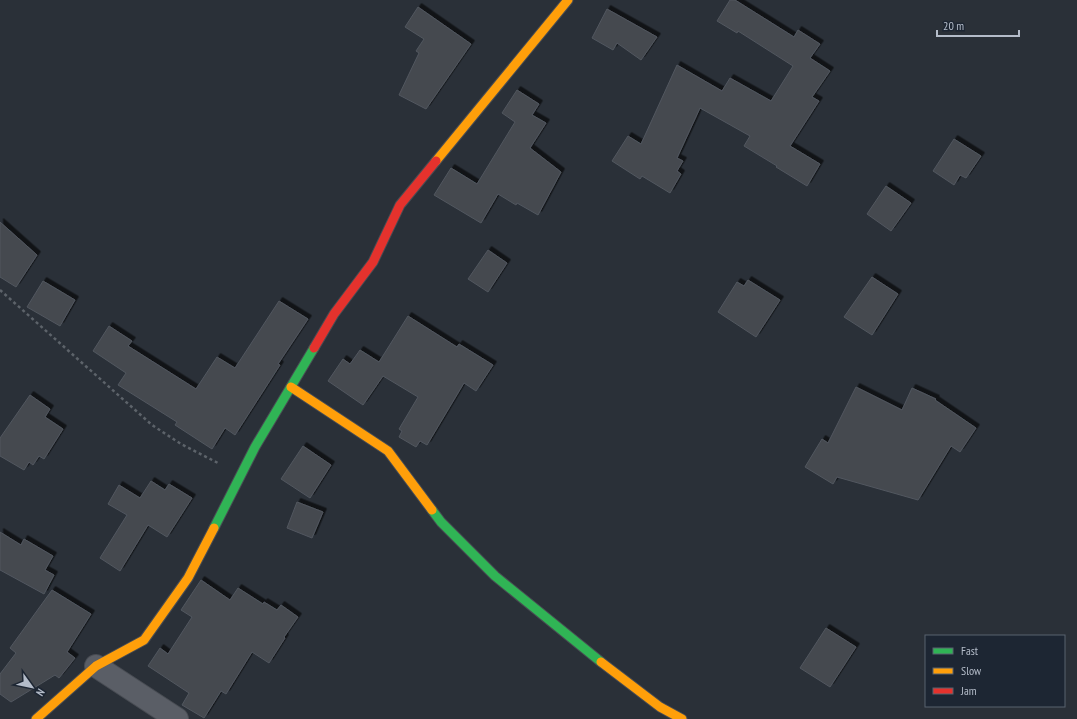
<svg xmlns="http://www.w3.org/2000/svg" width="1077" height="719" viewBox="0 0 1077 719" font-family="'PT Sans Narrow',sans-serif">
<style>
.building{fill:#444950;stroke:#52575f;filter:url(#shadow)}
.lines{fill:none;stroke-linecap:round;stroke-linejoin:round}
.street-casing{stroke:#484c53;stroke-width:24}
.fast-casing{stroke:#484c53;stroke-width:11}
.slow-casing{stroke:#484c53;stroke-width:11}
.jam-casing{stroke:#484c53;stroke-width:11}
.path{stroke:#5d636a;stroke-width:2.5;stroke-dasharray:3 3;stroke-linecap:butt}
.street{stroke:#5a5e66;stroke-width:22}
.fast{stroke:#30b455;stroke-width:9}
.slow{stroke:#ff9f0a;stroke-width:9}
.jam{stroke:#e5322d;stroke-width:9}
</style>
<defs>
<filter id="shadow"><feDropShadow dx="3.5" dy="-3.5" stdDeviation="0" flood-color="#0009"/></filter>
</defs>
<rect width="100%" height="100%" fill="#2a3038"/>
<!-- building -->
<g class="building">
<polygon points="730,0 735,0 794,37 798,30 820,44 810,58 830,71 812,97 819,101 790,146 820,164 807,186 776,167 777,166 744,146 750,136 700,108 677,158 683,161 677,171 681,174 670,193 642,176 640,179 612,161 628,136 641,144 677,65 722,91 730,78 771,101 793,66 738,31 737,33 717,21"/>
<polygon points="418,7 471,44 426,109 399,95 419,53 416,51 424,39 405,27"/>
<polygon points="607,9 657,37 641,60 617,43 613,50 592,38"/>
<polygon points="517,90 539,104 532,115 546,123 530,148 561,172 538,215 517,203 516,205 498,194 481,223 434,195 451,168 477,184 515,122 502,113"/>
<polygon points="954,139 981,156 966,178 960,175 954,185 933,171"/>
<polygon points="886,186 911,203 891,231 867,214"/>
<polygon points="0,222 37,255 16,287 0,277"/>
<polygon points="488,250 507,263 488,292 468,279"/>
<polygon points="872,277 898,294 872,335 844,317"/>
<polygon points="748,280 780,300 756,337 718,312 737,282 744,286"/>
<polygon points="43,281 75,300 60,326 27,307"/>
<polygon points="279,301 308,319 278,364 280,365 235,435 225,428 212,449 175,425 177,422 118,385 126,373 93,351 109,326 132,341 128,346 196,389 217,357 235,368"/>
<polygon points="408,316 457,347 459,344 493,365 476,391 464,383 427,445 420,441 416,447 399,437 402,431 399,429 418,397 383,376 363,405 328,381 343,359 350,364 360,350 379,362"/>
<polygon points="856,387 902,410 912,388 936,399 935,400 976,428 960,452 951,446 918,500 837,477 833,484 805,467 822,439 828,443"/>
<polygon points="30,395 50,409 45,417 63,429 44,459 39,456 33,465 29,462 24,470 0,456 0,438"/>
<polygon points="303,446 331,465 310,498 281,479"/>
<polygon points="151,481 165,490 169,484 192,498 167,537 148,525 120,571 100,558 127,515 108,504 119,485 140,498"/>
<polygon points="297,502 323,512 312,538 287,528"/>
<polygon points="0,532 21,545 24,539 53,556 45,570 54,575 44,594 0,570"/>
<polygon points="201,580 230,600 238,588 263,604 264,602 277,610 281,605 298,617 284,637 285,638 269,663 252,652 226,694 221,691 204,718 182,705 189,693 148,666 160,648 168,654 192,617 181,610"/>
<polygon points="52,590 91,614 67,652 75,658 59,678 55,675 11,702 0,694 0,674 16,653 10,648"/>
<polygon points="826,628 856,647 830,687 800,668"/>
</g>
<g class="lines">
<defs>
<polyline id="street" points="96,666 177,719"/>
<g id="fast">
<polyline points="432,510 441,522 495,576 601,662"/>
<polyline points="214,528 255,447 314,348"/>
</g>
<g id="slow">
<polyline points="436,161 568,0"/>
<polyline points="291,387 388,451 432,510"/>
<polyline points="601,662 660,707 682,719"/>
<polyline points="36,719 96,666 144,640 188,578 214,528"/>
</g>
<polyline id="jam" points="314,348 334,314 373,262 400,205 436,161"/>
</defs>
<!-- street casing -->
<use href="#street" class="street-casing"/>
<!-- fast casing -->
<use href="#fast" class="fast-casing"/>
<!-- slow casing -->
<use href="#slow" class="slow-casing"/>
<!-- jam casing -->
<use href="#jam" class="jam-casing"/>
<!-- path -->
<polyline class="path" points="0,290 152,425 181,444 218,463 220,462"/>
<!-- street -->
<use href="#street" class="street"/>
<!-- fast -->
<use href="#fast" class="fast"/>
<!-- slow -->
<use href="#slow" class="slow"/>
<!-- jam -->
<use href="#jam" class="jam"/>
</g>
<!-- legend -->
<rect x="925" y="635" width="140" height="72" fill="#1d2633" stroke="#59626f"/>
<rect x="933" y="648" width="20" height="6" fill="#30b455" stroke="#59626f"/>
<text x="961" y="655" font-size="12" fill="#b4bcc9">Fast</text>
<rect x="933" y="668" width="20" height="6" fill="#ff9f0a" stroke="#59626f"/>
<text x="961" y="675" font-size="12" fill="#b4bcc9">Slow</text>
<rect x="933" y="688" width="20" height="6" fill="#e5322d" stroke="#59626f"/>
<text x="961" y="695" font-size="12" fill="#b4bcc9">Jam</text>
<!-- north arrow -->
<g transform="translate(32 687) rotate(123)" stroke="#1d2633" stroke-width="3" paint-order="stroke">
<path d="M0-3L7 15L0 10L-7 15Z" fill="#b4bcc9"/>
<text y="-6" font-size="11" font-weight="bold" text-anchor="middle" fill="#b4bcc9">N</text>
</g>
<!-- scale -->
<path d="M937 30v6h82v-6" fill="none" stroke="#b4bcc9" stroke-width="2"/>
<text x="943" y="30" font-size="12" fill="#b4bcc9" stroke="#1d2633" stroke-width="3" paint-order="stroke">20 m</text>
</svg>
